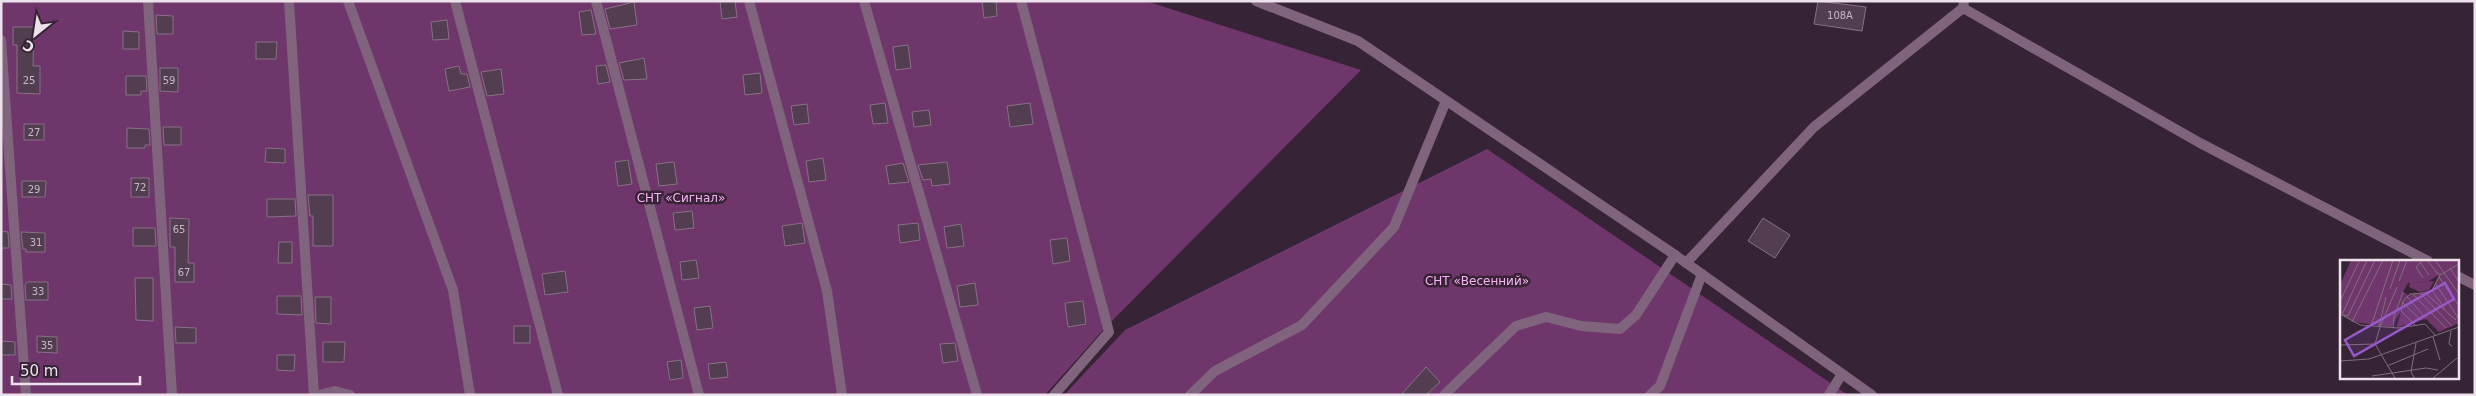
<svg xmlns="http://www.w3.org/2000/svg" width="2476" height="396" viewBox="0 0 2476 396" font-family="'DejaVu Sans',sans-serif">
<style>
.green{fill:#6f366b}
.building{fill:#523e50;stroke:#887185}
.lines{fill:none;stroke-linecap:round;stroke-linejoin:round}
.service{stroke:#80647d;stroke-width:10}
.minor{stroke:#80647d;stroke-width:10}
.labels{text-anchor:middle;dominant-baseline:central;stroke-width:5;stroke-linejoin:round;paint-order:stroke}
.number-label{font-size:10px;fill:#c6b8c5}
.park-label{font-size:12px;fill:#f9b3f3;stroke:#362335}
.inset-road{fill:none;stroke:#7f6f7e;stroke-width:1}
.view{fill:#9859ca;fill-opacity:0.15;stroke:#9859ca;stroke-width:2.5}
.inset-edge{fill:none;stroke:#ede1ec;stroke-width:2.5}
</style>
<rect width="100%" height="100%" fill="#362335"/>
<!-- green -->
<g class="green">
<polygon points="1,1 1146,1 1361,70 1103,330 1045,395 1,395"/>
<polygon points="1487,149 1848,395 1064,395 1125,330"/>
</g>
<!-- building -->
<g class="building">
<polygon points="720,1 735,1 737,17 722,19"/>
<polygon points="982,1 996,1 997,16 984,18"/>
<polygon points="1818,1 1866,7 1862,31 1814,24"/>
<polygon points="634,2 637,25 610,29 605,9"/>
<polygon points="591,10 596,34 582,35 579,12"/>
<polygon points="156,15 173,16 173,34 157,34"/>
<polygon points="447,20 449,39 433,40 431,22"/>
<polygon points="13,27 34,27 33,66 40,66 40,94 17,93 17,45 13,45"/>
<polygon points="123,31 139,32 139,49 123,49"/>
<polygon points="256,42 277,42 276,59 256,59"/>
<polygon points="908,45 911,68 896,70 893,47"/>
<polygon points="644,58 647,79 624,80 619,63"/>
<polygon points="606,65 610,82 598,84 596,66"/>
<polygon points="459,66 461,74 467,74 470,87 449,91 445,69"/>
<polygon points="160,68 178,68 178,92 160,91"/>
<polygon points="501,69 504,94 487,96 481,72"/>
<polygon points="760,73 762,93 745,95 743,75"/>
<polygon points="126,76 146,76 147,91 141,91 141,95 126,95"/>
<polygon points="885,103 888,123 873,124 870,105"/>
<polygon points="1030,103 1033,124 1010,127 1007,106"/>
<polygon points="807,104 809,123 794,125 791,106"/>
<polygon points="929,110 931,125 914,127 912,112"/>
<rect x="24" y="124" width="20" height="16"/>
<polygon points="163,127 181,127 181,145 164,145"/>
<polygon points="127,128 149,129 150,145 145,145 145,148 127,148"/>
<polygon points="266,148 285,149 285,163 265,162"/>
<polygon points="823,158 826,180 809,182 806,161"/>
<polygon points="628,160 632,184 618,186 615,162"/>
<polygon points="674,162 677,184 659,186 656,164"/>
<polygon points="947,162 950,184 932,186 931,179 923,180 918,165"/>
<polygon points="903,163 909,182 889,184 886,166"/>
<rect x="131" y="178" width="18" height="19"/>
<polygon points="22,181 46,181 45,197 22,197"/>
<polygon points="308,195 333,195 333,246 313,246 313,216 310,216"/>
<polygon points="267,199 295,199 296,216 267,217"/>
<polygon points="692,211 694,228 675,230 673,213"/>
<polygon points="170,218 189,219 188,263 194,263 194,282 175,282 175,247 170,247"/>
<polygon points="1763,218 1790,235 1775,258 1748,241"/>
<polygon points="802,223 805,243 785,246 782,226"/>
<polygon points="918,223 920,240 900,243 898,225"/>
<polygon points="961,224 964,246 947,248 944,227"/>
<polygon points="133,228 155,228 156,246 133,246"/>
<polygon points="1,231 8,232 9,248 1,248"/>
<polygon points="21,232 45,233 45,252 26,252 26,249 23,249"/>
<polygon points="1067,238 1070,261 1053,264 1050,240"/>
<polygon points="279,242 292,242 292,263 278,263"/>
<polygon points="696,260 699,278 682,280 680,262"/>
<polygon points="565,271 568,292 545,295 542,274"/>
<polygon points="135,278 153,278 153,321 136,320"/>
<polygon points="27,282 48,282 48,300 26,300 25,285"/>
<polygon points="975,283 978,305 960,307 957,286"/>
<polygon points="1,284 11,285 12,299 1,299"/>
<polygon points="277,296 301,296 302,315 277,314"/>
<polygon points="315,297 331,297 331,324 316,323"/>
<polygon points="1083,301 1086,324 1068,327 1065,303"/>
<polygon points="710,306 713,328 697,330 694,308"/>
<rect x="514" y="326" width="16" height="17"/>
<polygon points="175,327 196,328 196,343 176,343"/>
<polygon points="37,336 57,337 57,353 37,352"/>
<polygon points="1,341 15,342 15,355 1,355"/>
<polygon points="323,342 345,342 344,362 323,362"/>
<polygon points="955,343 958,361 943,363 940,344"/>
<polygon points="277,355 295,355 294,371 277,370"/>
<polygon points="681,360 683,378 670,380 667,362"/>
<polygon points="726,362 728,377 710,379 708,364"/>
<polygon points="1426,367 1440,382 1426,395 1401,395"/>
</g>
<g class="lines">
<!-- service -->
<g class="service">
<polyline points="148,1 172,395"/>
<polyline points="289,1 314,395"/>
<polyline points="348,1 453,290 470,395"/>
<polyline points="455,1 558,395"/>
<polyline points="596,1 699,395"/>
<polyline points="749,1 827,291 842,395"/>
<polyline points="864,1 977,395"/>
<polyline points="1021,1 1109,332 1054,395"/>
<polyline points="1,40 26,395"/>
<polyline points="1686,263 1814,127 1963,8 2200,143 2428,261"/>
<polyline points="2457,276 2475,285"/>
<polyline points="319,395 335,391 350,395"/>
<polyline points="1190,395 1215,371 1302,325 1394,227 1446,101"/>
<polyline points="1444,395 1516,326 1546,317 1581,326 1620,329 1636,315 1675,255"/>
<polyline points="1650,395 1660,386 1702,274"/>
<polyline points="1829,395 1842,374"/>
</g>
<!-- minor -->
<g class="minor">
<polyline points="1256,1 1358,41 1675,255 1872,395"/>
<polyline points="1963,8 1964,1"/>
</g>
</g>
<g class="labels">
<!-- number labels -->
<g class="number-label">
<text x="1840" y="15">108А</text>
<text x="29" y="80">25</text>
<text x="169" y="80">59</text>
<text x="34" y="132">27</text>
<text x="140" y="187">72</text>
<text x="34" y="189">29</text>
<text x="179" y="229">65</text>
<text x="36" y="242">31</text>
<text x="184" y="272">67</text>
<text x="38" y="291">33</text>
<text x="47" y="345">35</text>
</g>
<!-- park labels -->
<g class="park-label">
<text x="681" y="198">СНТ «Сигнал»</text>
<text x="1477" y="281">СНТ «Весенний»</text>
</g>
</g>
<!-- overview -->
<g transform="translate(2340 260)">
<rect width="119" height="119" fill="#362335"/>
<path d="M11 0H119V63L99 72 86 59 57 67 61 51 51 67 13 62 0 53V25ZM99 15 92 30 68 35 63 32 68 23 87 22ZM94 21 89 30 80 32 69 27 70 23Z" fill="#6f366b" fill-rule="evenodd"/>
<path class="inset-road" d="M27 0 2 55 8 56 35 0M83 0 76 7 83 18M87 0 98 14H101M95 0 119 34M80 2 89 15M110 8 119 22M99 17 119 46M59 21 67 0M95 23 119 59M50 29 60 0M92 30 105 49M73 34 106 68M81 34 112 66M67 37 86 58M0 41 20 0M63 43 81 60M2 55 20 65 58 68 85 64 96 76M116 60 85 33 92 30 100 15 119 4M12 62 43 0M75 65 61 51 63 41 70 34 85 33M31 66 53 0M39 67 46 37M40 67 35 84 55 118M40 67 57 27M53 68 54 56 63 32M111 71 109 84 112 86M93 77 100 100M0 85 35 84M0 101 29 99 119 67M47 106 88 89M32 116 86 108 98 110M75 119 71 112 76 83M92 119 117 98"/>
<path class="view" d="M105 23 114 39 14 96 5 80Z"/>
<rect width="119" height="119" class="inset-edge"/>
</g>
<!-- border -->
<rect width="2476" height="396" fill="none" stroke="#ede1ec" stroke-width="5"/>
<!-- north arrow -->
<g transform="translate(35 35) rotate(210)" stroke="#362335" stroke-width="4" paint-order="stroke">
<path d="M0-4L9 19L0 12L-9 19Z" fill="#ede1ec"/>
<text y="-8" font-size="14" font-weight="bold" text-anchor="middle" fill="#ede1ec">С</text>
</g>
<!-- scale -->
<path d="M12 376v8h128v-8" fill="none" stroke="#ede1ec" stroke-width="2.5"/>
<text x="20" y="376" font-size="15" fill="#ede1ec" stroke="#362335" stroke-width="4" paint-order="stroke">50 m</text>
</svg>
